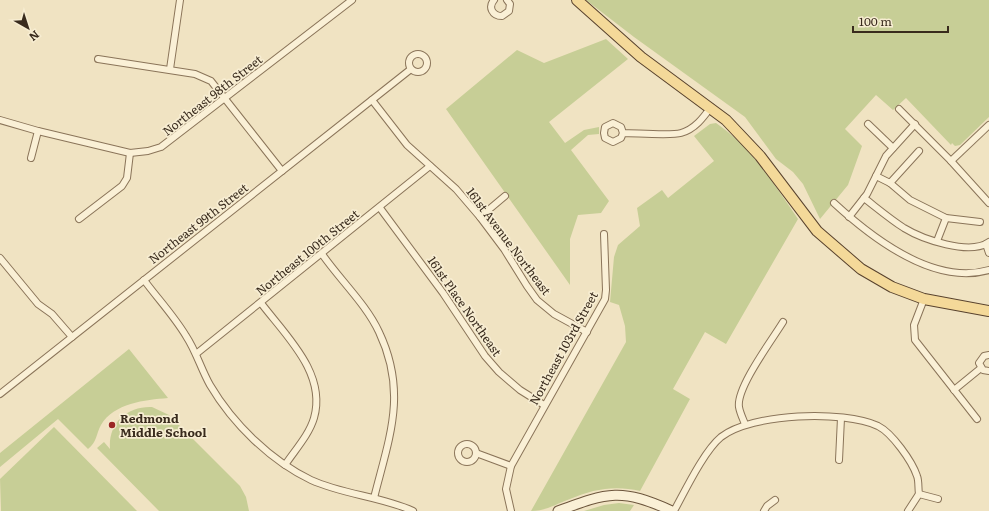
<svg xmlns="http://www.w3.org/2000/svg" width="989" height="511" viewBox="0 0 989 511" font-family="Literata,serif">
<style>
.green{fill:#c7ce96}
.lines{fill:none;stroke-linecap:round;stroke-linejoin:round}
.street-casing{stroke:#8a7459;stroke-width:8}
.secondary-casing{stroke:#6c553c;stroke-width:11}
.primary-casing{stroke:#58422d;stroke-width:12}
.street{stroke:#faf0d6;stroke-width:6}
.secondary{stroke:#faf0d6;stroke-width:9}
.primary{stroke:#f4d999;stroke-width:10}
.poi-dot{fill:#9b2826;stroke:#f7edd2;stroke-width:1.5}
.labels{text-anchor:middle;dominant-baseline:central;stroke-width:3.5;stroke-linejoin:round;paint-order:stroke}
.street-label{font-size:12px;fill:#392b1d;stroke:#f7edd2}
.poi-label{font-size:12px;font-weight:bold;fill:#392b1d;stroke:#f7edd2;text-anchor:start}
</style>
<rect width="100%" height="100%" fill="#f0e3c2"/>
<!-- green -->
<g class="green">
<polygon points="586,0 989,0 989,117 960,145 955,146 952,143 951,145 906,98 893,110 876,95 845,129 862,146 848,185 820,219 803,184 793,172 776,159 745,117 634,37"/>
<polygon points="606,39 628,59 549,122 565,143 584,130 599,127 599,134 588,135 571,150 609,201 601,213 578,215 570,239 570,285 446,109 517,50 544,63"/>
<path d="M716 123C751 147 774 184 798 219L726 344 705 332 673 389 690 399 640 491C615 485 593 489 570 499 556 504 546 511 531 511L626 342 625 326 619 305 610 302 614 257 618 245 640 226 637 208 662 190 668 198 714 161 694 136 710 124Z"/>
<path d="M129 349 168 398C145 400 114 403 101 425 96 434 97 442 88 449L58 419 0 467V453Z"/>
<path d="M152 407 169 415 240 486 246 497 249 511H159L97 448 104 442 110 449C108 423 127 406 152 407Z"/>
<polygon points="54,427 137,511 1,511 0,479"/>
<polygon points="619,503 634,505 630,511 584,511 604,505"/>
</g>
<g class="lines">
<defs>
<g id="street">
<path d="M494 0C488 7 492 16 502 16L509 11 510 4 507 0"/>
<circle cx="418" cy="63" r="9"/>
<polyline points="98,59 195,74 211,81 282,171"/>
<polyline points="170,69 180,0"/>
<polyline points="372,100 407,145 456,189 480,217 504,249 527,286 537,300 554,314 587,332"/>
<polyline points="899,109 951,161 989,203"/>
<polyline points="0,120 38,131 130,153 148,151 161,147 352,0"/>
<polyline points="868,124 893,148"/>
<path d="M623 133 621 138 613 142 605 138 604 133 605 127 613 123 621 127 623 133C636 133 671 136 681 133 695 129 703 118 711 107"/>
<polyline points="31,158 38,131"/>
<polyline points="951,161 989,125"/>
<polyline points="876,176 890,183 919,151"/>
<polyline points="890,183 910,200 946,218 980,222"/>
<path d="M864 198C877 208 890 219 904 228 922 239 970 256 989 242"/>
<path d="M834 203C872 238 934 286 989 270"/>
<polyline points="380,208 443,293 485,356 499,372 520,390 544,405"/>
<polyline points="480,217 505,196"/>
<polyline points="849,217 867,194 886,156 915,124"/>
<polyline points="79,219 122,186 127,178 130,153"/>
<polyline points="937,241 946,218"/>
<polyline points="986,244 989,253"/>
<path d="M322 254C340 280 366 304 379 332 408 393 389 438 374 498"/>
<polyline points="0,258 38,304 52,314 72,337"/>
<path d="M144 280C158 299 174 316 186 336 196 351 201 369 210 385 233 424 271 461 311 480 344 495 380 496 413 511"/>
<polyline points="924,299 914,325 915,340 977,419"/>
<path d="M261 303C285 335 327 373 314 418 309 435 295 450 285 465"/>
<polyline points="196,354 430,166"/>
<polyline points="989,355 984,356 979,363 983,370 989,371"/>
<polyline points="954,390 981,368"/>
<polyline points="0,394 411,69"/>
<path d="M745 424C743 419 740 413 739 407 736 388 772 340 783 322"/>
<circle cx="467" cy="453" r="9"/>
<polyline points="476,453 511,466"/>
<polyline points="839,460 841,418"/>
<polyline points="919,494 938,499"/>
<polyline points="511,511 506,489 511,466 605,299 606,290 604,234"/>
<path d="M674 511C685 491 704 451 721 437 752 413 843 410 878 426 892 433 912 461 917 476 919 481 918 488 919 494"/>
<polyline points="764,511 767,506 775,500"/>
<polyline points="908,511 919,494"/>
</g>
<path id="secondary" d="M558 511C609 492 621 488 672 511"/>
<polyline id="primary" points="577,0 641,57 726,120 760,156 817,231 861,269 892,287 924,299 989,311"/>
</defs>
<!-- street casing -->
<use href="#street" class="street-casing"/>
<!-- secondary casing -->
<use href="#secondary" class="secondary-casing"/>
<!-- primary casing -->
<use href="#primary" class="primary-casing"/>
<!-- street -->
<use href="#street" class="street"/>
<!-- secondary -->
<use href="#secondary" class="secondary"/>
<!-- primary -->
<use href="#primary" class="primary"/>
</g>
<!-- markers -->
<circle class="poi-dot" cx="112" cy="425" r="4"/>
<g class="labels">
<!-- street labels -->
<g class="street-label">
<text transform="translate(212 95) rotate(-38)">Northeast 98th Street</text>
<text transform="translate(198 223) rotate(-38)">Northeast 99th Street</text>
<text transform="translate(509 241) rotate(53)">161st Avenue Northeast</text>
<text transform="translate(307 252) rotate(-39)">Northeast 100th Street</text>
<text transform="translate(465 306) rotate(55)">161st Place Northeast</text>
<text transform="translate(563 348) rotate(-61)">Northeast 103rd Street</text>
</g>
<!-- poi labels -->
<g class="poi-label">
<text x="120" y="418">Redmond<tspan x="120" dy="14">Middle School</tspan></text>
</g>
</g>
<!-- north arrow -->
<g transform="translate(28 28) rotate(141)" stroke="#f7edd2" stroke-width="3" paint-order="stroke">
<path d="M0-3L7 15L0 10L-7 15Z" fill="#392b1d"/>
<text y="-6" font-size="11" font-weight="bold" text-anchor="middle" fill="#392b1d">N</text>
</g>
<!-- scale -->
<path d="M853 26v6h95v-6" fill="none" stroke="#392b1d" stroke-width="2"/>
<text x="859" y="26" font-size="12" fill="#392b1d" stroke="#f7edd2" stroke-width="3" paint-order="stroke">100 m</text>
</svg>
